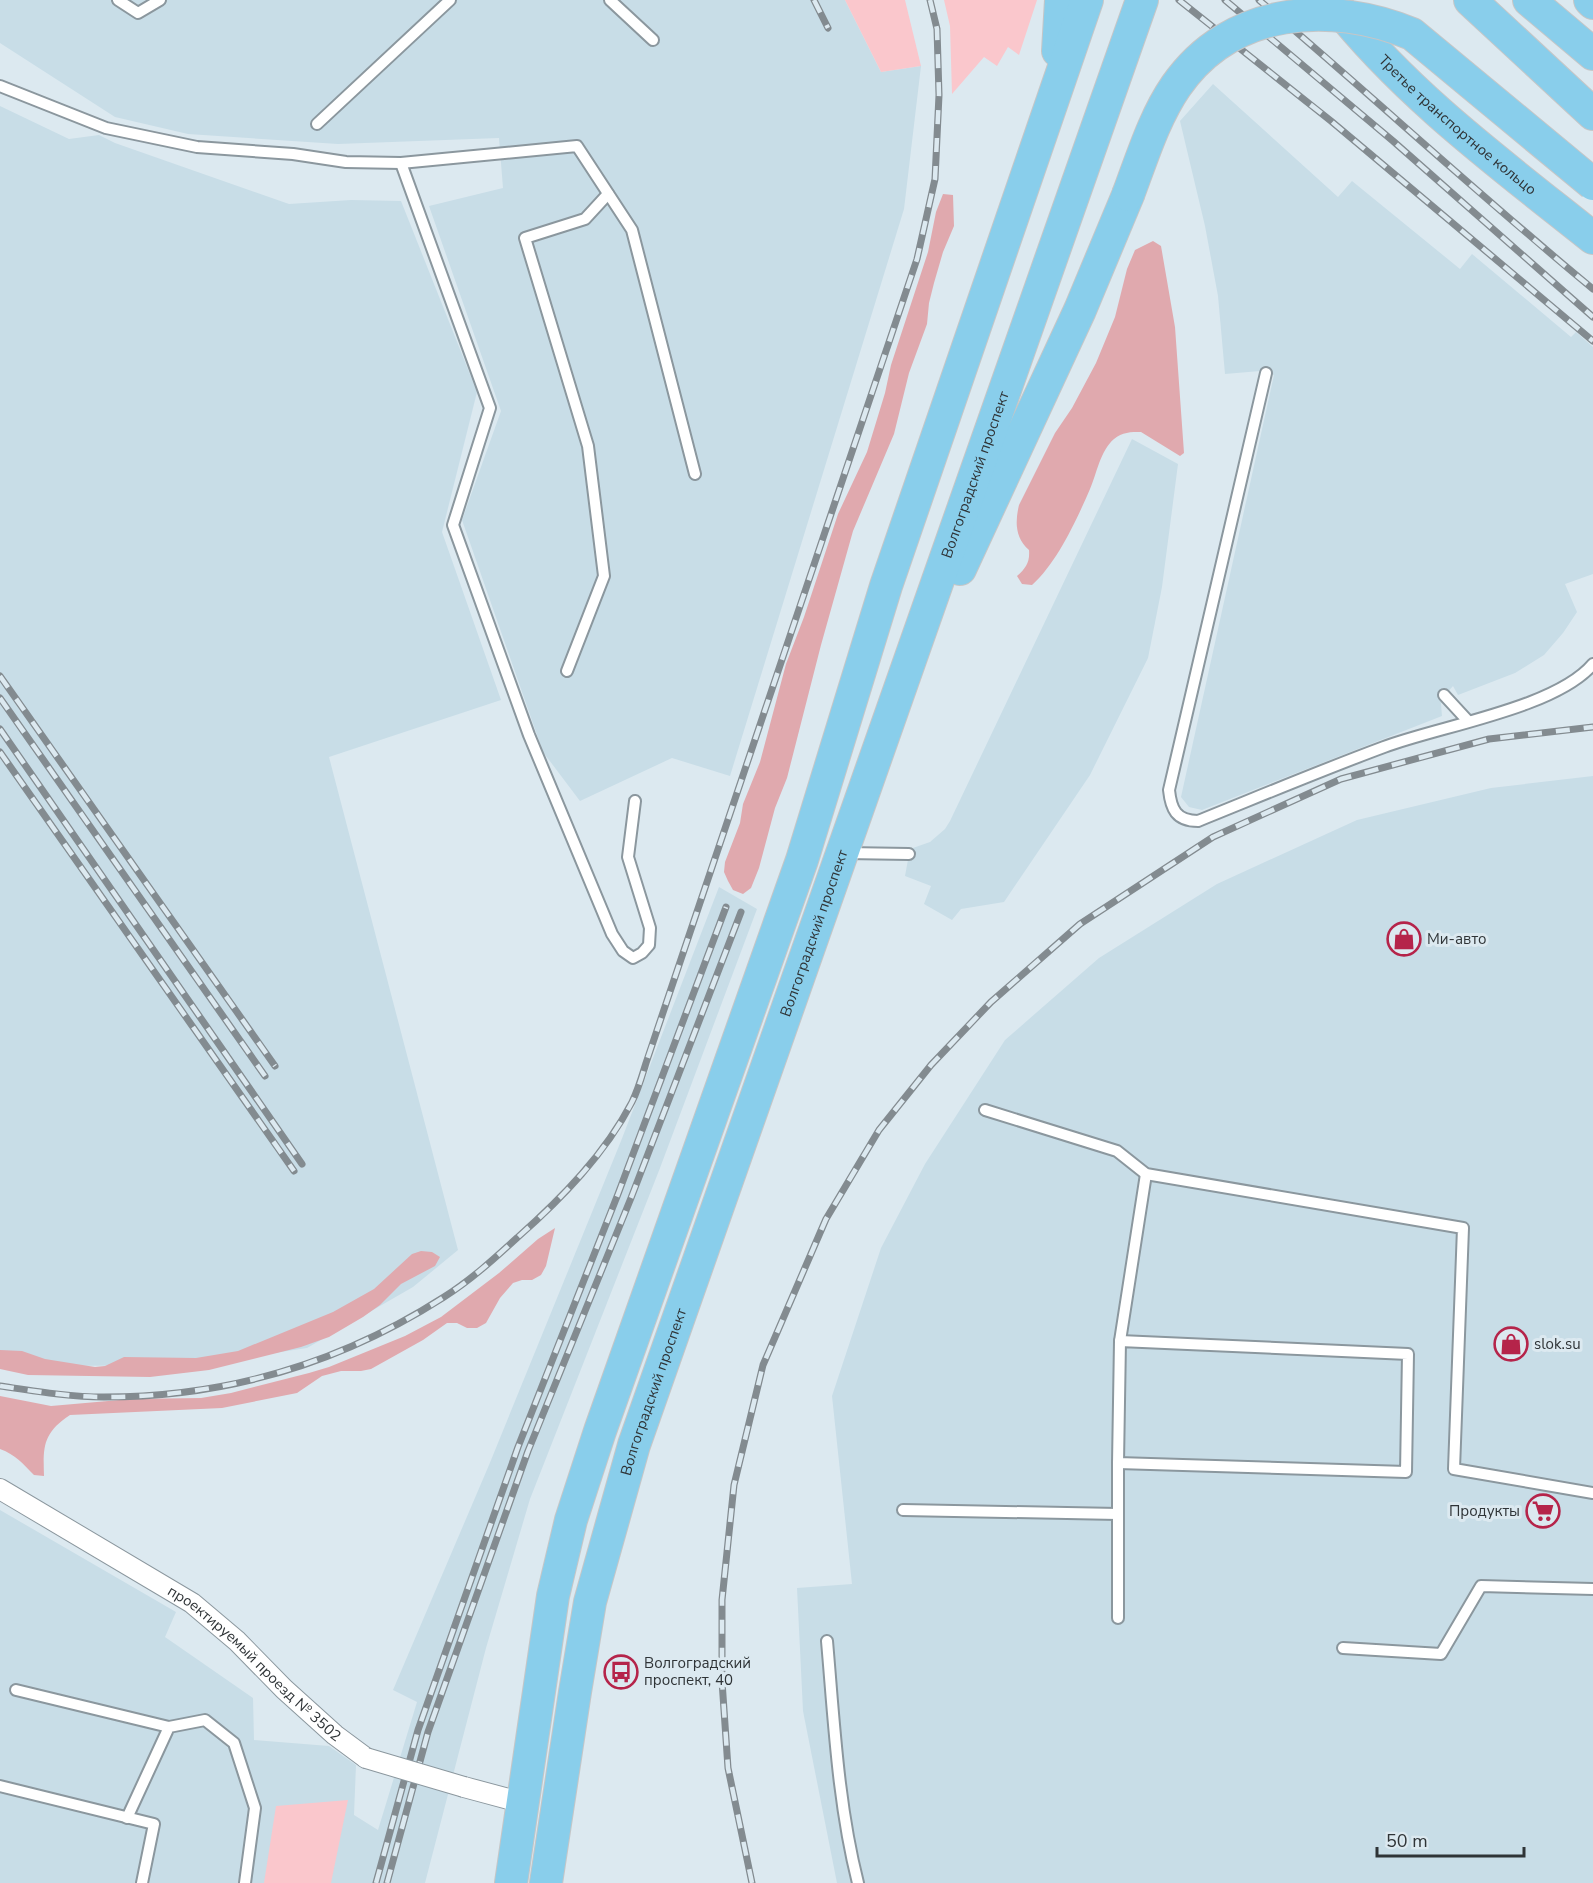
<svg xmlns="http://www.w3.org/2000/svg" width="1593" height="1883" viewBox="0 0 1593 1883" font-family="'Nunito Sans',sans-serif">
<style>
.built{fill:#c8dde7}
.green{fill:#fac7cc}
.forest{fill:#e0a9ae}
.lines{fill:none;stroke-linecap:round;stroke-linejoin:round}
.service-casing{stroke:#8b979e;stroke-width:14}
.minor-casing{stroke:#8b979e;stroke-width:22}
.primary-casing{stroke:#c5c6c7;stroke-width:34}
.service{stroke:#fff;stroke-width:10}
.minor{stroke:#fff;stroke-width:20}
.primary{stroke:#89ceeb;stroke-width:32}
.rail-casing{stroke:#838b90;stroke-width:7}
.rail{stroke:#dce9f0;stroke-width:4.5;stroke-dasharray:14;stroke-linecap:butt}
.minor-bridge-casing{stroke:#8b979e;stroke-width:22;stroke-linecap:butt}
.primary-bridge-casing{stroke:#c5c6c7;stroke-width:34;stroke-linecap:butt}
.minor-bridge{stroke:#fff;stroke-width:20}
.primary-bridge{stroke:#89ceeb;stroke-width:32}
.labels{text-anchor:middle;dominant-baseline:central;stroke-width:6;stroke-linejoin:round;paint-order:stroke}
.street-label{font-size:15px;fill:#2f3437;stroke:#dce9f0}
.poi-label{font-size:15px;fill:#2f3437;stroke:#dce9f0;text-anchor:start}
</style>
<rect width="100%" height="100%" fill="#dce9f0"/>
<!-- built -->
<g class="built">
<polygon points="0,0 845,0 881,72 921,66 904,209 730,776 672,758 580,801 543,752 462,520 501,411 429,206 503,188 499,138 338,144 188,134 115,117 0,43"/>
<polygon points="1213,84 1338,197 1352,181 1460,269 1472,254 1571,337 1576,332 1593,347 1593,574 1565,584 1577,612 1563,633 1544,655 1515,673 1458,695 1453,686 1444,696 1441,704 1442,716 1202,810 1189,807 1181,797 1274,375 1260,371 1225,374 1218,296 1205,226 1180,121"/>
<polygon points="0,106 69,139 99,135 115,143 289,204 351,200 401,201 477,392 442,532 501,700 329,757 458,1250 413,1287 307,1348 193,1365 54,1366 0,1352"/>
<polygon points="1132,439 1178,464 1162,587 1148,658 1090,775 1004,902 961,909 952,920 924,904 931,886 905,876 910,849 930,842 945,829 950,821"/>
<polygon points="1593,776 1593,1883 837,1883 803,1711 797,1588 852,1584 832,1396 881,1248 925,1164 1005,1040 1099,958 1217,884 1357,820 1491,788"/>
<polygon points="719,887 757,909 660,1168 530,1499 486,1648 425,1883 0,1883 0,1510 176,1612 165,1637 253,1698 254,1740 329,1746 356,1765 354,1815 378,1830 417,1702 393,1690 489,1465 621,1141"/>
</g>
<!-- green -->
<g class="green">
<polygon points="845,0 905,0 921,66 881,72"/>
<polygon points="944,0 1037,0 1019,55 1008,47 997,66 984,57 952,94 950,26"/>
<polygon points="348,1800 331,1883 264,1883 276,1806"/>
</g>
<!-- forest -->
<g class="forest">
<polygon points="943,194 953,195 954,226 943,252 934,283 929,303 927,324 909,373 894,434 853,531 821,645 787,778 775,808 759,868 751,888 743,894 733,890 728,881 724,872 725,862 740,823 743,804 760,762 786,664 804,617 838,514 867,452 885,393 891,365 928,252 936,212"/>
<path d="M1153 241 1161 246 1175 327 1184 453 1180 456 1141 432C1131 432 1122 432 1114 439 1100 451 1097 473 1090 489 1077 519 1057 563 1032 585L1022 584 1017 576C1026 568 1030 562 1029 550 1015 538 1015 522 1019 505L1055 433 1072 408 1096 363 1115 317 1127 269 1135 250Z"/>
<path d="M555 1228 546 1266 541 1275 532 1280H522L513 1283 500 1298 486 1323 477 1328H467L457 1323H447L423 1340 371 1369 361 1371H341L322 1376 297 1393 222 1408 70 1415C43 1433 43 1446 44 1476L34 1475C22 1463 16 1455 0 1449V1396L51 1406 131 1399 201 1398 231 1393 309 1373 329 1367 405 1336 441 1317 499 1273 538 1239Z"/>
<polygon points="421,1251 432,1252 440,1257 435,1266 401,1284 380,1305 363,1317 329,1337 301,1347 209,1370 150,1377 28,1375 0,1369 0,1350 22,1351 45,1359 95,1367 105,1366 124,1357 196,1358 238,1351 333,1312 374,1289 412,1254"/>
</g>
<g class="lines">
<defs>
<g id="service">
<polyline points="118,0 138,13 160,0"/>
<polyline points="610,0 653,40"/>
<polyline points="0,86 106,128 197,147 293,154 346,162 401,163 577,146 632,230 695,474"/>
<polyline points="317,124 450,0"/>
<polyline points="401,163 490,408 453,525 529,735 612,934 623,951 633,958 642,953 649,945 650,928 628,857 635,801"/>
<path d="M1266 373 1169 790C1171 809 1176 821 1198 821 1260 796 1322 770 1384 747 1440 726 1556 708 1593 664"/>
<polyline points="567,671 604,576 588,446 525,238 585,219 608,194"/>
<polyline points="1444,695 1468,721"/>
<polyline points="846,853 909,854"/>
<polyline points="985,1110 1117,1151 1146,1174 1463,1228 1454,1469 1593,1493"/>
<polygon points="1120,1341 1408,1354 1406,1472 1118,1463"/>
<polyline points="1120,1341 1146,1174"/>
<polyline points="903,1510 1118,1514"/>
<polyline points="1118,1618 1118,1463"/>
<path d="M827 1641C834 1721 838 1805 858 1883"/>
<polyline points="1343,1648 1441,1654 1481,1586 1593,1589"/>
<polyline points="16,1690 169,1727"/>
<polyline points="0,1786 154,1824 142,1883"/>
<polyline points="127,1818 169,1727 205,1720 234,1743 255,1808 245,1883"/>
</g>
<g id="minor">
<path id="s1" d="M0 1489 192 1603 237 1641 284 1689 335 1735 366 1758"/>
<polyline points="464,1787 523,1803"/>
</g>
<g id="primary">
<polyline points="1470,0 1593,114"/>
<polyline points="1529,0 1593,54"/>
<polyline points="1590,0 1593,3"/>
<path id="s2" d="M1334 3C1406 95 1503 166 1593 238"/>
<polyline points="1058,51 1061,0"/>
<polyline points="960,569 1080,310 1128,195"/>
<polyline points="511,1883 553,1596 571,1520 600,1431 802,860 886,586 1087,0"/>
<path id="s3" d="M546 1883 575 1692 590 1602 634 1445 1142 0"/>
</g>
</defs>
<!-- service casing -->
<use href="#service" class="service-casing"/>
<!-- minor casing -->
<use href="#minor" class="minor-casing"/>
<!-- primary casing -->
<use href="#primary" class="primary-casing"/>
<!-- service -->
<use href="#service" class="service"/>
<!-- minor -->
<use href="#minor" class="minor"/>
<!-- primary -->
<use href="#primary" class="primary"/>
<defs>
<g id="rail">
<polyline points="814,0 828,28"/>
<polyline points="1179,0 1331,121 1593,341"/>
<polyline points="1225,0 1393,141 1593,317"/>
<path d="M1259 0C1371 95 1479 195 1593 289"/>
<polyline points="0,676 275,1066"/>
<polyline points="0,698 265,1076"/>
<polyline points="0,729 302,1164"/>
<polyline points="0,752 294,1171"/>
<path d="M0 1386C34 1391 69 1397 104 1397 226 1397 341 1363 444 1297 471 1280 495 1258 518 1237 562 1198 605 1154 632 1102 638 1090 642 1076 646 1063L917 259 935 179 939 95 937 29 930 0"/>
<polyline points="376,1883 418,1730 518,1447 618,1194 726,907"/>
<polyline points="387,1883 428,1732 528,1451 631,1198 741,912"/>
<polyline points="752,1883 728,1768 722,1681 722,1600 734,1485 763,1365 826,1219 879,1130 931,1065 991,1002 1080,924 1213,837 1341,779 1489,739 1593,727"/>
</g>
</defs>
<!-- rail casing -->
<use href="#rail" class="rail-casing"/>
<!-- rail -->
<use href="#rail" class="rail"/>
<defs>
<polyline id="minor-bridge" points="366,1758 464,1787"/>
<path id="primary-bridge" d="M1128 195C1142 158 1154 118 1176 86 1231 7 1330 0 1412 34L1593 184"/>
</defs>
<!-- minor-bridge casing -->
<use href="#minor-bridge" class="minor-bridge-casing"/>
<!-- primary-bridge casing -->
<use href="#primary-bridge" class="primary-bridge-casing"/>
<!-- minor-bridge -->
<use href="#minor-bridge" class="minor-bridge"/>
<!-- primary-bridge -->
<use href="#primary-bridge" class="primary-bridge"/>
</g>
<!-- icons -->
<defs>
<symbol id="shop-ring" viewBox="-11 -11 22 22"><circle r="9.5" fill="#dce9f0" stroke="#b5244a" stroke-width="1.5"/><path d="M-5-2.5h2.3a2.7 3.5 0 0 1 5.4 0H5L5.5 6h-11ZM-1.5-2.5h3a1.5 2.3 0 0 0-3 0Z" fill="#b5244a"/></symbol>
<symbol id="supermarket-ring" viewBox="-11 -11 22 22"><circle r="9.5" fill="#dce9f0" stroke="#b5244a" stroke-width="1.5"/><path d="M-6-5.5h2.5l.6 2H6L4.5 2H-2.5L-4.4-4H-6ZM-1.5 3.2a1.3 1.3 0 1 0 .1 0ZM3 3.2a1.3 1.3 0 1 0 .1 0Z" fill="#b5244a"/></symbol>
<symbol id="bus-ring" viewBox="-11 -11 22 22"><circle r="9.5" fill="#dce9f0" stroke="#b5244a" stroke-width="1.5"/><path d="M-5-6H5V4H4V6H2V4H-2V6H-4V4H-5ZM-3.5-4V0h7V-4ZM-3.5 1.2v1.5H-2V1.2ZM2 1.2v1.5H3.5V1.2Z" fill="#b5244a"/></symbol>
</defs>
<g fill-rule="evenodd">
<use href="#shop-ring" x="1385" y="920" width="38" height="38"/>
<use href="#shop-ring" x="1492" y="1325" width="38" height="38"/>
<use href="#supermarket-ring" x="1524" y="1492" width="38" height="38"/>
<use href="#bus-ring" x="602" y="1653" width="38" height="38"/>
</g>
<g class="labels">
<!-- street labels -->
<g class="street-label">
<text stroke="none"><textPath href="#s2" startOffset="174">Третье транспортное кольцо</textPath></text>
<text stroke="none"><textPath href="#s3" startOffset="1476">Волгоградский проспект</textPath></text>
<text stroke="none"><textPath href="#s3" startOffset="990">Волгоградский проспект</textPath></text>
<text stroke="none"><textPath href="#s3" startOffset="504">Волгоградский проспект</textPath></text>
<text stroke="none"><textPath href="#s1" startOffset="310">проектируемый проезд № 3502</textPath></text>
</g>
<!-- poi labels -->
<g class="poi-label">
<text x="1427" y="939">Ми-авто</text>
<text x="1534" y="1344">slok.su</text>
<text x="1520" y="1511" text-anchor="end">Продукты</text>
<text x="644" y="1663">Волгоградский<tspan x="644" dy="17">проспект, 40</tspan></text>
</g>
</g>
<!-- scale -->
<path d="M1377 1847v9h147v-9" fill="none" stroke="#2f3437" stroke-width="3"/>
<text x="1386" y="1847" font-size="18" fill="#2f3437" stroke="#dce9f0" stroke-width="4.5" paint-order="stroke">50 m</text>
</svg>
